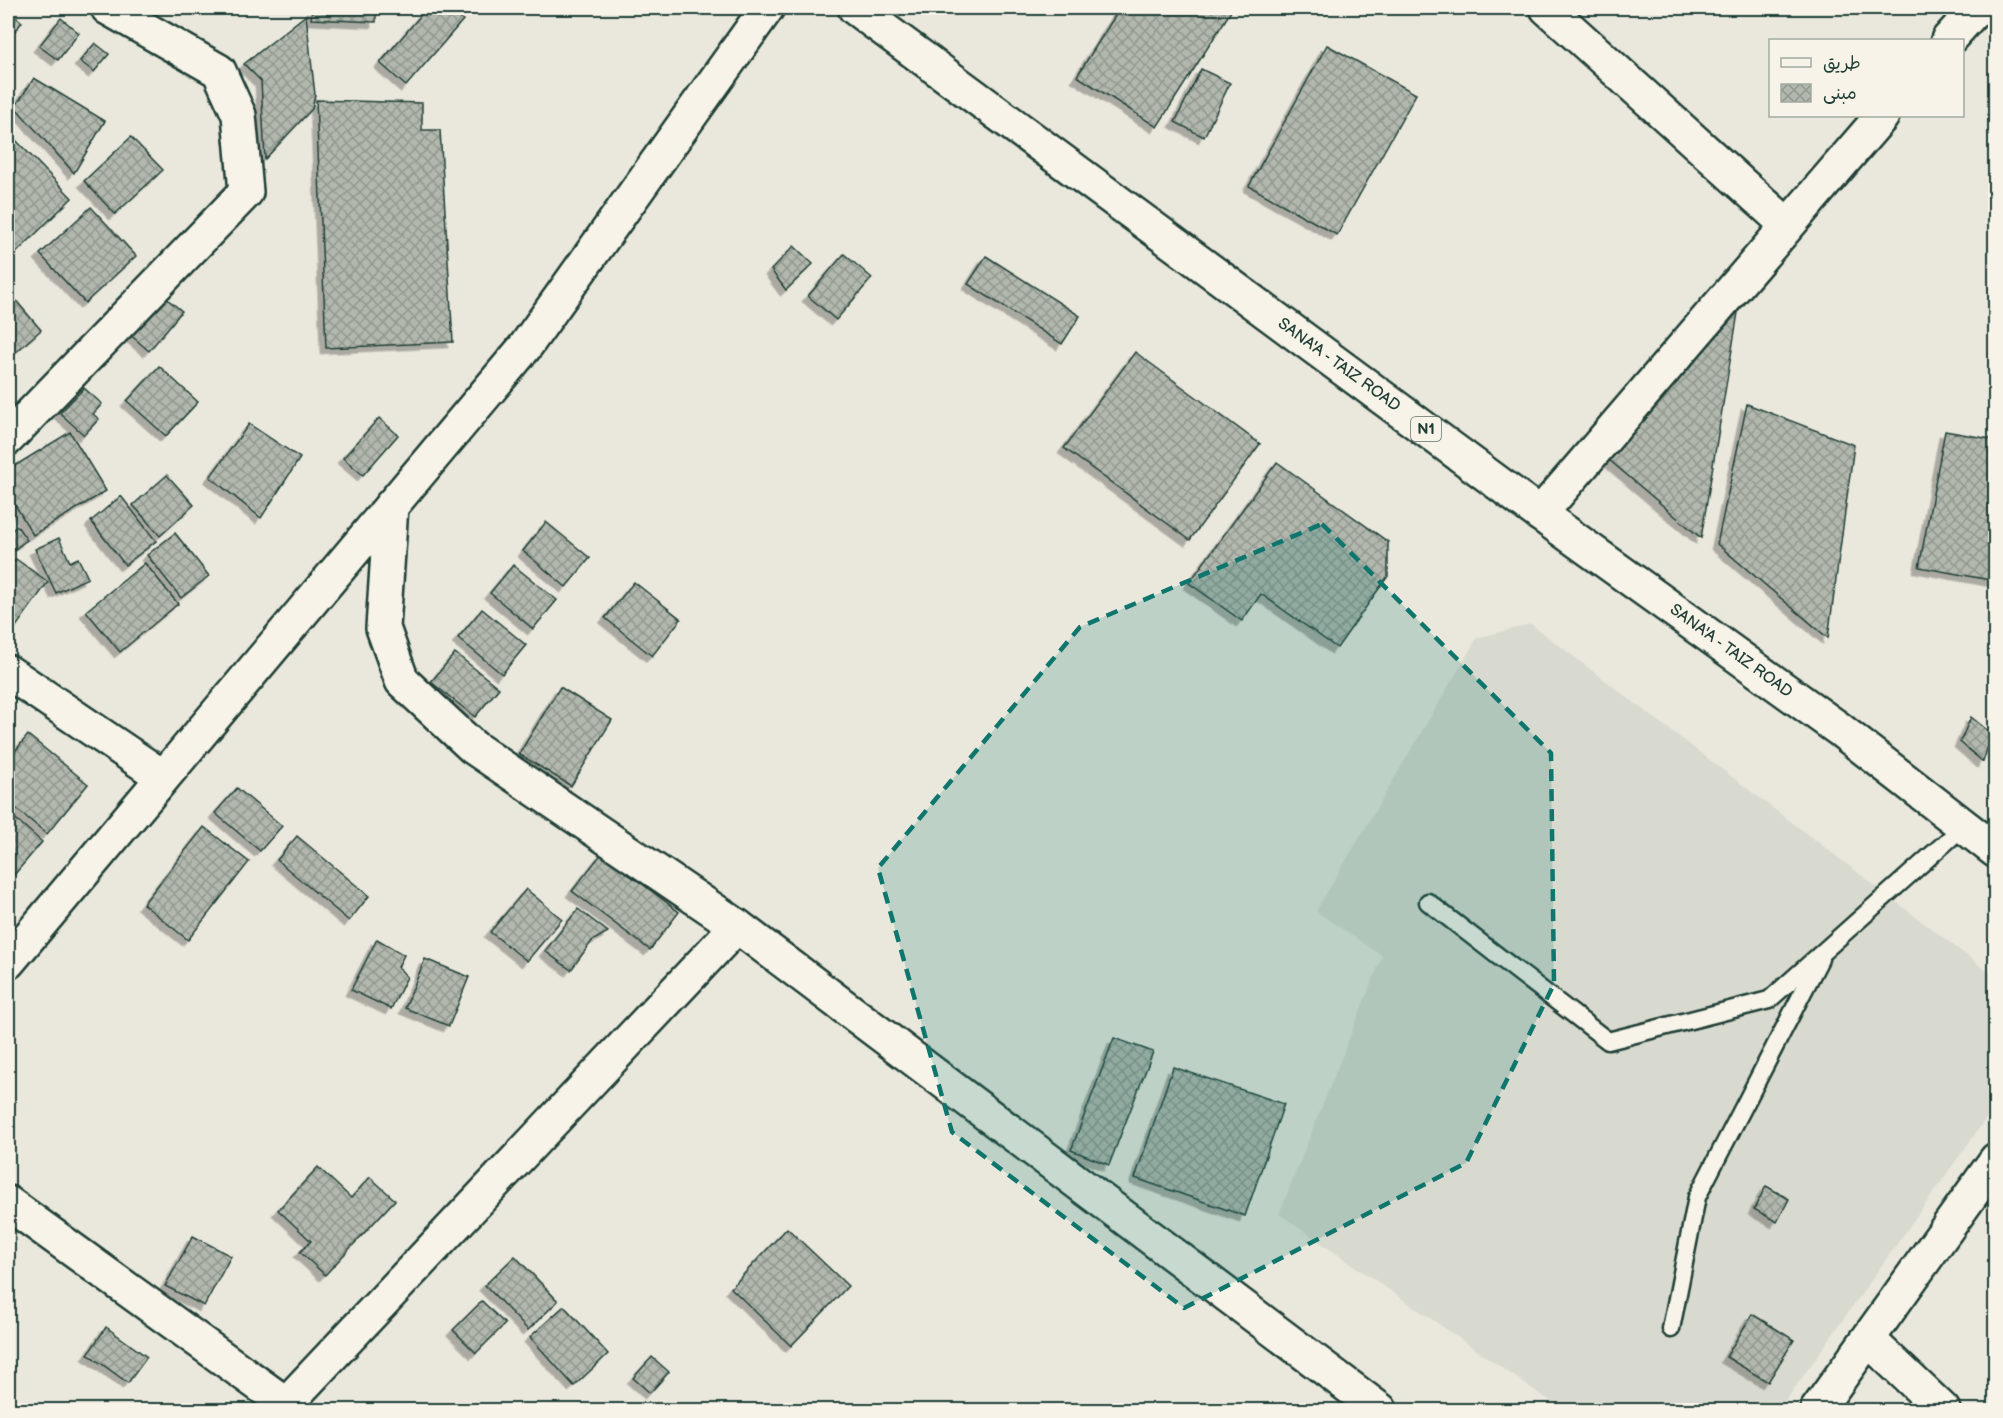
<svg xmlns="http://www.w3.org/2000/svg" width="2003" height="1418" viewBox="0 0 2003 1418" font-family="'Balsamiq Sans','Playpen Sans Arabic',sans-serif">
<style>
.built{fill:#d9dacf}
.building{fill:url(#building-cross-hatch);stroke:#1f3d34;stroke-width:1.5;filter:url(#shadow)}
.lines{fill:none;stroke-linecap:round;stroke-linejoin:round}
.lane-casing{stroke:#1f3d34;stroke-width:21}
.street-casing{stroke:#1f3d34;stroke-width:38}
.highway-casing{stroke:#1f3d34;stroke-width:38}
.lane{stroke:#f7f3e8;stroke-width:16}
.street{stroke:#f7f3e8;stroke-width:33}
.highway{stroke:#f7f3e8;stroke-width:33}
.marked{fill:#0f766e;fill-opacity:0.2;stroke:#0f766e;stroke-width:4.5;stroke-dasharray:12 8;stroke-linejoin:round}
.labels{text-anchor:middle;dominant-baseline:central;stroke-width:4.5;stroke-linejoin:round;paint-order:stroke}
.shield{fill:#f7f3e8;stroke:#60746a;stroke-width:1.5}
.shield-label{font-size:15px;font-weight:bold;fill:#1f3d34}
.street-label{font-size:16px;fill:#1f3d34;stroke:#f7f3e8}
</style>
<defs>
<pattern id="building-cross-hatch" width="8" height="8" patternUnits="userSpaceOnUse" patternTransform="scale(1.5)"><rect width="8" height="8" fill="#b2b8ae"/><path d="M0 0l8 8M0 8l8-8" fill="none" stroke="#90978e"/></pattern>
<filter id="shadow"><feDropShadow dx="-5.5" dy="5.5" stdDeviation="0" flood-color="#0004"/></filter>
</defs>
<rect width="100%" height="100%" fill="#eae8dd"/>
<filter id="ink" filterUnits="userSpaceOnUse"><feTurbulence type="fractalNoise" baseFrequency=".0167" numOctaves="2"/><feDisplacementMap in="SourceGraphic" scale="12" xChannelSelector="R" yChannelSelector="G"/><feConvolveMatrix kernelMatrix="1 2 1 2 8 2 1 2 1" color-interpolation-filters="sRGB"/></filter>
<g filter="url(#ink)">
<!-- built -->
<polygon class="built" points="1531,624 1995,977 1995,1106 1779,1410 1563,1410 1279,1214 1382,956 1316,911 1477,638"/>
<!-- building -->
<g class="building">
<polygon points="312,8 376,8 376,22 311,19"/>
<polygon points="427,8 448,8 463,20 406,86 380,63"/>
<polygon points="1120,8 1233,8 1157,127 1077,76"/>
<polygon points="8,10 22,22 8,40"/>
<polygon points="306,15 315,95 312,109 265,159 261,81 244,64"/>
<polygon points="61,18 79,33 58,60 39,46"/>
<polygon points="95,43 109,54 94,72 80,61"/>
<polygon points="1327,45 1416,94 1337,235 1249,186"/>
<polygon points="1201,69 1230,83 1204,137 1175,122"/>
<polygon points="34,78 105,121 74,173 15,107"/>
<polygon points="316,100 422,103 422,130 440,130 453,342 326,348"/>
<polygon points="9,133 72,198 13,256 8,250"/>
<polygon points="131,137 163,170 115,214 84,181"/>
<polygon points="91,207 136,256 85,303 40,254"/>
<polygon points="794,246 813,264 786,290 771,270"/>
<polygon points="844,254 872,278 836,320 808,296"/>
<polygon points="986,256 1080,316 1062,344 968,284"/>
<polygon points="1745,270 1701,538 1595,448"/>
<polygon points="8,291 41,330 9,358 8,356"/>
<polygon points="160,293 182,311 149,351 127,332"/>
<polygon points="1135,352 1260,444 1190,540 1064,448"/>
<polygon points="159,366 198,402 166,436 127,401"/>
<polygon points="84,388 102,404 93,414 99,419 84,435 60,413"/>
<polygon points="1747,404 1854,445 1828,638 1717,544"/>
<polygon points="379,418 398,435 363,475 343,458"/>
<polygon points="249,424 300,458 261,518 210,477"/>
<polygon points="1945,431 1996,440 1996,581 1919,567"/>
<polygon points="70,432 106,491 33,535 8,493 8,470"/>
<polygon points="1277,462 1388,542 1388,576 1337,648 1261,594 1242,621 1189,583"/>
<polygon points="167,475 194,505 160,536 133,505"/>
<polygon points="121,496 156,541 125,565 91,521"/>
<polygon points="546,522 590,558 566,587 523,551"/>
<polygon points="17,526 27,540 8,554 8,533"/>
<polygon points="175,533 209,576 181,598 147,555"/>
<polygon points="59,538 70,562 78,558 88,578 56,593 35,549"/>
<polygon points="16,559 48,582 13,631 8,627 8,570"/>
<polygon points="145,563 178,604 120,652 86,611"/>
<polygon points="513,565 557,600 533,629 490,593"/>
<polygon points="634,582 681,619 652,656 605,618"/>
<polygon points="482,609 526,645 502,674 458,638"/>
<polygon points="455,653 499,688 475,717 431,682"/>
<polygon points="560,687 612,720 571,786 519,754"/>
<polygon points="1971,717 1992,734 1983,762 1960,742"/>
<polygon points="28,735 88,784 47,834 8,802 8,760"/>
<polygon points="237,788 282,826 260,851 215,813"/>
<polygon points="8,812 42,842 9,881 8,880"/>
<polygon points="204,827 249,862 188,940 143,904"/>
<polygon points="297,836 369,896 349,921 277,860"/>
<polygon points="602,853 679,912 650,950 572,891"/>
<polygon points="526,889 562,919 527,961 490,932"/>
<polygon points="578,909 608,932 592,941 571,970 545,951"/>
<polygon points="377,939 404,955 398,967 407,977 391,1009 351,990"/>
<polygon points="425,959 469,977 449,1026 405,1008"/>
<polygon points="1114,1038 1153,1052 1109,1165 1071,1150"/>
<polygon points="1173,1067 1284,1104 1245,1216 1135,1178"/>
<polygon points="318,1167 351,1198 370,1177 395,1200 325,1275 300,1252 311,1241 278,1210"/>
<polygon points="1766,1186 1789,1199 1777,1222 1754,1209"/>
<polygon points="787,1228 848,1286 791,1346 731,1288"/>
<polygon points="193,1236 231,1256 204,1306 165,1286"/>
<polygon points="515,1256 558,1301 528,1330 485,1285"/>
<polygon points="482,1301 505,1324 476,1353 453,1330"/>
<polygon points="564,1306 608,1354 574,1386 530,1337"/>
<polygon points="1752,1314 1794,1340 1768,1382 1726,1357"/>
<polygon points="106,1327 147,1357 128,1383 88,1354"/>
<polygon points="652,1357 669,1372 650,1393 633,1378"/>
</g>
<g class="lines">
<defs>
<g id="lane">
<polyline points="1428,902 1608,1041 1769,1000 1964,826"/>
<polyline points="1671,1329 1697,1197 1820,959"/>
</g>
<g id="street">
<polyline points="1547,8 1786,224"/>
<polyline points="1948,40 1977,8"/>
<polyline points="8,438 246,192 239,115 219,71 108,8"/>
<polyline points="391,506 383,628 402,681 473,747 737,926 1380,1410"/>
<polyline points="1540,514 1882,116"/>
<polyline points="8,672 163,777"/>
<polyline points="8,962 525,347 767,8"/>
<polyline points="8,1203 286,1404"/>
<polyline points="1869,1340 1943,1410"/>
<polyline points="295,1410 286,1404 737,926"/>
<polyline points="1817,1410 1996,1160"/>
</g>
<polyline id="highway" points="855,8 1540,514 1839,729 1996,851"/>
</defs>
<!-- lane casing -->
<use href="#lane" class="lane-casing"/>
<!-- street casing -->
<use href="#street" class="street-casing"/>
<!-- highway casing -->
<use href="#highway" class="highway-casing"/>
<!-- lane -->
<use href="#lane" class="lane"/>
<!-- street -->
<use href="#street" class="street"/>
<!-- highway -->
<use href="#highway" class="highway"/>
</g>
</g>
<!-- marked area -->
<path class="marked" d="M1322 524 1551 753 1554 984 1466 1163 1184 1308 952 1132 878 868 1080 627Z"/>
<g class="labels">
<!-- shield labels -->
<rect class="shield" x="1411" y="417" width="30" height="24" rx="4.5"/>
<g class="shield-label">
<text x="1426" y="429">N1</text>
</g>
<!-- street labels -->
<g class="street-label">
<text transform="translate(1339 365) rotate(36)">SANA'A - TAIZ ROAD</text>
<text transform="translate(1731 651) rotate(36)">SANA'A - TAIZ ROAD</text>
</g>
</g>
<!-- margin -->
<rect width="2003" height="1418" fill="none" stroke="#f7f3e8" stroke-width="30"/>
<rect x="15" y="15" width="1973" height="1388" fill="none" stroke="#1f3d34" stroke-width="2" filter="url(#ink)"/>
<!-- legend -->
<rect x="1769" y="39" width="195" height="78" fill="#f7f3e8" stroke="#a1aaa0" stroke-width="1.5"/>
<rect x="1781" y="58" width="30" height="9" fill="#f7f3e8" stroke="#a1aaa0" stroke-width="1.5"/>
<text x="1823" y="69" font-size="18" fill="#1f3d34">طريق</text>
<rect x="1781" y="84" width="30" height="18" fill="url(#building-cross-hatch)" stroke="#a1aaa0" stroke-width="1.5"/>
<text x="1823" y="99" font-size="18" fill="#1f3d34">مبنى</text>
</svg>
